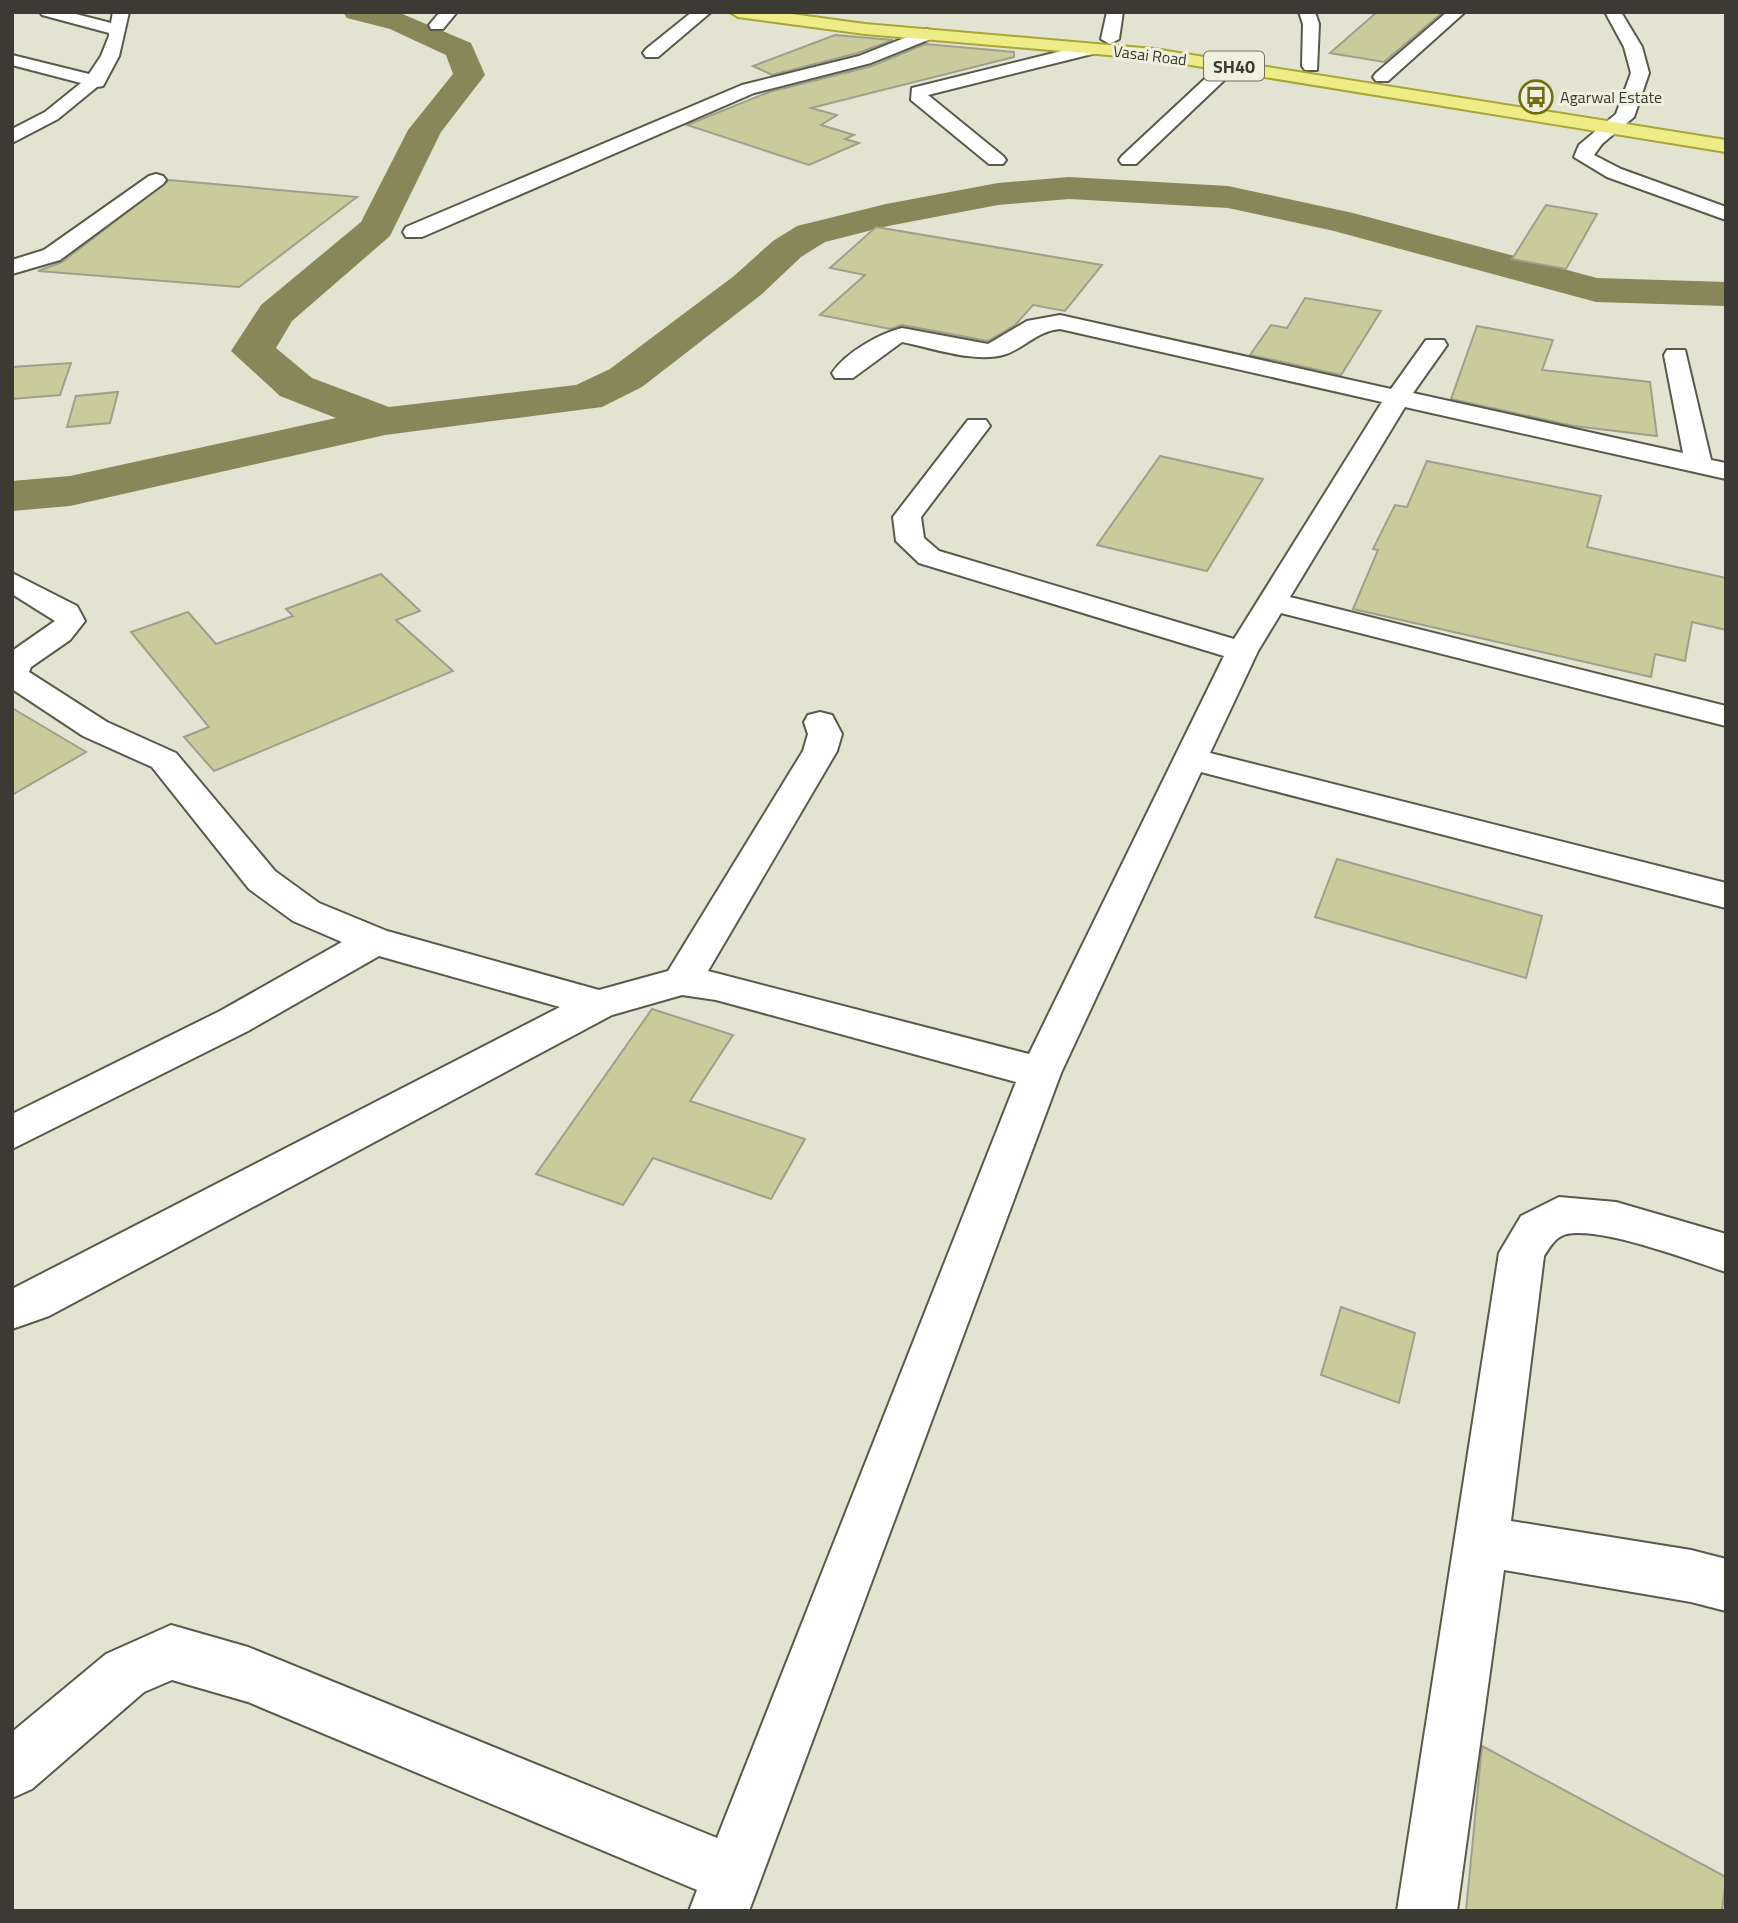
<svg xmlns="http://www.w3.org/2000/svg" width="1738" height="1923" viewBox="0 0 1738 1923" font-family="'Titillium Web',sans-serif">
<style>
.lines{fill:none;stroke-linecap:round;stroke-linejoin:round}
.river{fill:#87875a;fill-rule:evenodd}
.building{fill:#cacb9b;stroke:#9e9f8d;stroke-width:2}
.minor-casing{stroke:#5a5a4a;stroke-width:4}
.major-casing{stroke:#a8a636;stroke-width:4}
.minor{fill:#fff;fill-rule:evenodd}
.major{fill:#eeec87;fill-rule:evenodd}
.labels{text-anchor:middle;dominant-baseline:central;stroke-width:6;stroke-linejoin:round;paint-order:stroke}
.far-street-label{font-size:16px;fill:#3b3b34;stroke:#eff0dd}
.far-poi-label{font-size:16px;fill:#3b3b34;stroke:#eff0dd;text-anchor:start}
.shield{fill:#eff0dd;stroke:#717167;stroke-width:2}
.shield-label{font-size:18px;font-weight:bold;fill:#3b3b34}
</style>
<rect width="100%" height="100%" fill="#e2e3d0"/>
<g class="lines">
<!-- river -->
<polygon class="river" points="343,12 400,13 471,43 485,75 441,132 390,236 292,321 276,348 312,378 389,407 576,385 610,369 734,276 773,241 797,226 886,204 998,183 1069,177 1228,186 1353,213 1597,278 1726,282 1726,306 1596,302 1334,231 1228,208 1069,199 998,205 888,226 825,242 801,257 762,294 642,387 602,407 385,435 70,506 12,511 12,481 70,476 336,418 280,396 231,351 261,305 361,222 408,130 453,74 446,55 390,29 347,18"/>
</g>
<!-- building -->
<g class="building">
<polygon points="1377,12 1443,12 1384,62 1330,53"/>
<polygon points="835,35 893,40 858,53 772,75 753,66"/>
<polygon points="925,44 1014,52 1014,57 811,108 837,115 821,125 854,135 845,139 859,143 809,165 687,125 769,92 872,66"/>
<polygon points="169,180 357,197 239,287 38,271 62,262"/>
<polygon points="1546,205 1597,214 1566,269 1512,259"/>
<polygon points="876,227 1102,265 1065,311 1033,305 1015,325 988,341 902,325 890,329 820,315 865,275 830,268"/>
<polygon points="1305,298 1381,311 1341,375 1250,355 1271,325 1287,328"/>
<polygon points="1477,326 1553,340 1542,370 1650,382 1657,436 1574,426 1451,399"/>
<polygon points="71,363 60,395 12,399 12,367"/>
<polygon points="118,392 110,423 67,427 76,396"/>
<polygon points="1160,456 1263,479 1207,571 1097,545"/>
<polygon points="1427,461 1601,496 1587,547 1726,578 1726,630 1692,622 1685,661 1655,654 1651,677 1353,609 1378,550 1373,549 1395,505 1407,507"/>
<polygon points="381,574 420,611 396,620 453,671 214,771 184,737 209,727 131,632 188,612 216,644 293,616 286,609"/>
<polygon points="12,708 86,752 12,795"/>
<polygon points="1337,859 1542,916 1526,978 1315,917"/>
<polygon points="652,1009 733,1035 690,1101 805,1139 771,1199 653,1158 623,1205 536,1174"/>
<polygon points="1341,1307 1415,1333 1399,1403 1321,1375"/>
<polygon points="1482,1746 1726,1877 1722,1911 1466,1911"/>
</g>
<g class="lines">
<defs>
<g id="minor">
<polygon points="40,12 68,12 111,23 113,12 129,12 119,56 103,86 97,87 58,119 12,143 12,129 45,112 81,83 12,65 12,55 89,74 101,56 109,36 109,33 42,15"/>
<polygon points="440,12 457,12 443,29 431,29 429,25"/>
<polygon points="692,12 711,12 658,57 646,57 643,53 646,49"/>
<polygon points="1107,12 1123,12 1119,39 1110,44 1101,39"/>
<polygon points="1299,12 1315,12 1319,24 1317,70 1305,70 1302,66 1303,24"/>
<polygon points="1447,12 1465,12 1388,81 1376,81 1373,77 1376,73"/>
<polygon points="1605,12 1621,12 1642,47 1649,73 1634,117 1602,144 1594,155 1621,169 1726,207 1726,220 1607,177 1574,157 1579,145 1616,114 1631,73 1624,47"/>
<polygon points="927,29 935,34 933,38 871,63 754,93 422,237 406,237 403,232 406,227 742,85 859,56"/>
<polygon points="1090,44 1096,45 1099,49 1096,53 928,95 1003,156 1006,160 1003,164 989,164 911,100 912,88"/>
<polygon points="1230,60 1236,61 1239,65 1236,69 1136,164 1122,164 1119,160 1122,156 1224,61"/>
<polygon points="156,174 163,176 166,180 163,184 60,260 12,274 12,260 44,250 149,176"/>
<path d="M1060 315 1391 389 1426 340H1444L1447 345 1413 393 1683 453 1664 355 1667 350H1685L1711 460 1726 463V479L1405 407 1290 597 1726 706V726L1281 613 1258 651 1210 753 1726 883V908L1201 772 1061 1073 749 1911H689L697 1890 248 1702 172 1680 144 1692 32 1789 12 1798V1732L106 1654 171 1625 248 1647 717 1838 1016 1082 716 1000 682 995 612 1015 49 1316 12 1329V1289L560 1007 379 956 248 1031 12 1149V1114L220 1011 342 942 293 921 249 889 152 767 83 736 12 689V651L55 621 12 594V573L77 606 85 621 70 640 31 667 29 672 107 722 176 753 275 871 319 903 387 931 599 990 668 971 803 751 808 734 804 722 808 715 820 712 832 715 842 734 837 751 708 971 1029 1054 1224 656 919 563 896 541 893 517 968 420H986L990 426 921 517 924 538 939 551 1234 639 1382 402 1060 329C1037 331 1026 347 1006 354 976 364 933 348 902 342L853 378H835L832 373C846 352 879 334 902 328L988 344 1027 321Z"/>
<path d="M1559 1197 1616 1202 1726 1234V1272C1688 1260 1603 1227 1567 1234 1556 1236 1550 1247 1544 1256L1511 1521 1691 1550 1726 1559V1611L1691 1602 1504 1570 1457 1911H1397L1499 1253 1521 1216Z"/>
</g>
<polygon id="major" points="730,12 777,12 865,24 1154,49 1726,140 1726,152 1154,59 865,34 738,17"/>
</defs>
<!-- minor casing -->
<use href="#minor" class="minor-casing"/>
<!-- major casing -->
<use href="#major" class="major-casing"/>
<!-- minor -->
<use href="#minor" class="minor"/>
<!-- major -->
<use href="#major" class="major"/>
</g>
<!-- icons -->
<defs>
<symbol id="bus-ring" viewBox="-11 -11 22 22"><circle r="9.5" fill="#eff0dd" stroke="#706e10" stroke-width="1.5"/><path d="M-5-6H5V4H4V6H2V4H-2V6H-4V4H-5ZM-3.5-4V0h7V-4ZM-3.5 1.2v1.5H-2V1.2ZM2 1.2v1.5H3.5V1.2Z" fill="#706e10"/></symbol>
</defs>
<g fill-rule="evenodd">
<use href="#bus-ring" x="1517" y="78" width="38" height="38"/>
</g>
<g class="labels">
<!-- far-street labels -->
<g class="far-street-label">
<text transform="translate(1150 55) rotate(7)">Vasai Road</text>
</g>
<!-- far-poi labels -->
<g class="far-poi-label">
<text x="1560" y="97">Agarwal Estate</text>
</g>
<!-- shield labels -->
<rect class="shield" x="1204" y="51.5" width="60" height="29" rx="5"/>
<g class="shield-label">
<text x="1234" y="66">SH40</text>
</g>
</g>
<!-- border -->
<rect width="1738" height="1923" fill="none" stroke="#3b3b34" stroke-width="28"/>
</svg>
